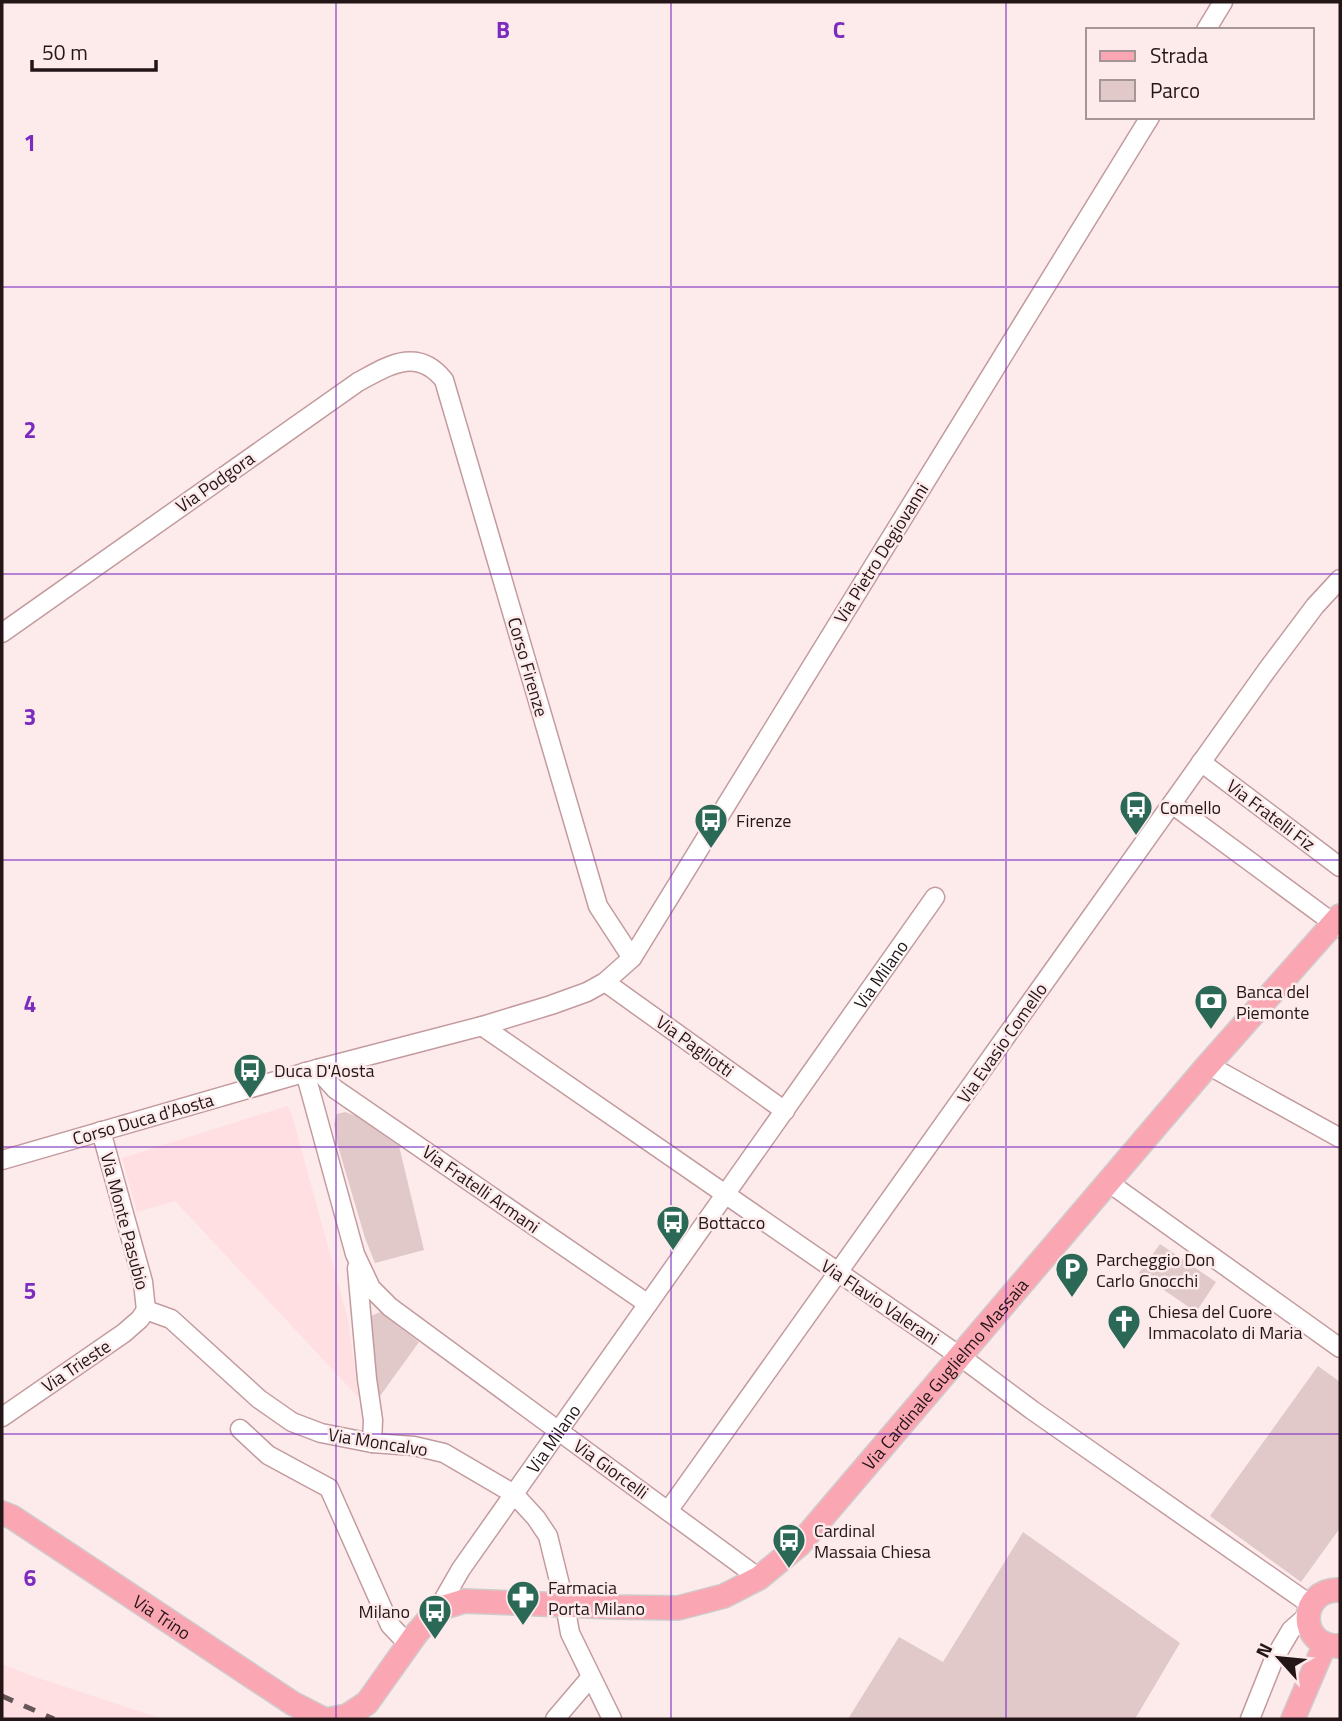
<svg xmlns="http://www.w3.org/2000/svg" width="1342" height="1721" viewBox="0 0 1342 1721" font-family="'Titillium Web',sans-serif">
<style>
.built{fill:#ffdfe1}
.green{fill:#e1c8c9}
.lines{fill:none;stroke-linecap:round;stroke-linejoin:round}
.minor-casing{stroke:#c39b9e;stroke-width:21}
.major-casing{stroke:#cfcccc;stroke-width:26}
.minor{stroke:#fff;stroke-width:18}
.major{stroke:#faa6b3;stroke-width:23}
.rail{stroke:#665658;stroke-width:5;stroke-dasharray:12 12;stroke-linecap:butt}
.grid{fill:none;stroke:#7b2cbf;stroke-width:2;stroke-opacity:0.55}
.labels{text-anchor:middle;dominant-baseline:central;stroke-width:5;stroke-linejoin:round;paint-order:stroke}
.street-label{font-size:18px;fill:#241517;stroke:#fdebec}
.poi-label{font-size:18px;fill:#241517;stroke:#fdebec;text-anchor:start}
.grid-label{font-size:23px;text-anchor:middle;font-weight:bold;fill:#7b2cbf;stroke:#fdebec;stroke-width:5;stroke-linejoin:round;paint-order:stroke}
</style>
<rect width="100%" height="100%" fill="#fdebec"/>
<!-- built -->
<g class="built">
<polygon points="287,1106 291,1112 348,1319 359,1398 175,1201 137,1212 122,1158"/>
<polygon points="2,1664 35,1677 163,1719 2,1719"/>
</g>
<!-- green -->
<g class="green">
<polygon points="345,1112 357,1116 399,1146 424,1250 375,1263 365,1238 338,1146 334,1124 337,1114"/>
<polygon points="1160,1244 1216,1282 1196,1312 1139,1273"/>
<polygon points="380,1312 419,1342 375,1403 369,1317"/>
<polygon points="1318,1366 1340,1382 1340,1528 1301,1582 1210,1516"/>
<polygon points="1023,1532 1180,1643 1135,1719 848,1719 899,1637 943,1662"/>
</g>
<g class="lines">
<defs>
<g id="minor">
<polyline points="1206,30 1223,2"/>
<path d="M2 633 358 382C388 366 417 346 444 380L598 906 632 958"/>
<polyline points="1201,762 1340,867"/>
<polyline points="1172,804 1340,928"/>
<polyline points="605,982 785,1111"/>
<polyline points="482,1026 961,1357 1032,1410 1311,1605"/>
<polyline points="1208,1065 1340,1138"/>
<polyline points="317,1069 335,1089 648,1304"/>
<polyline points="305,1072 355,1254 371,1288 390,1307 428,1335 759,1578"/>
<polyline points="101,1131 143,1282 146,1310"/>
<polyline points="2,1160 317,1069 482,1026 551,1005 587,992 605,982 632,958 1150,117"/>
<polyline points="1108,1182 1340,1348"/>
<polyline points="357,1268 367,1379 373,1420 372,1443"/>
<polyline points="146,1310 171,1319 259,1399 292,1422 321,1433 372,1443 414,1446 444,1453 514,1494 536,1518 548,1536 565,1605 570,1633 612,1719"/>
<polyline points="2,1417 124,1333 140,1319 146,1310"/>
<polyline points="240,1429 268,1455 329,1488 390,1625 409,1645"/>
<polyline points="668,1511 1267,670 1315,606 1340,579"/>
<path id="s1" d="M438 1609 461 1569 935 897"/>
<polyline points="555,1719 590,1678"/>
<polyline points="1250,1719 1274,1659 1291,1630 1308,1615"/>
</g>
<g id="major">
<path id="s2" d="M2 1513 12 1517 292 1703 323 1719"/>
<path d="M1340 1590C1298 1588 1297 1648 1340 1646"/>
<path id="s3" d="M331 1719 347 1716 367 1703 416 1634 438 1609 464 1601 613 1607 678 1608 724 1596 759 1578 799 1545 1208 1065 1340 916"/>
<polyline points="1293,1719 1325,1644"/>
</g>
</defs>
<!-- minor casing -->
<use href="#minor" class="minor-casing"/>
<!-- major casing -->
<use href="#major" class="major-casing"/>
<!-- minor -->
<use href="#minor" class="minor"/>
<!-- major -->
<use href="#major" class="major"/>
<!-- rail -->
<polyline class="rail" points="2,1696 54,1719"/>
</g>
<!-- grid -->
<path class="grid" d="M336 2V1719M671 2V1719M1006 2V1719M2 287H1340M2 574H1340M2 860H1340M2 1147H1340M2 1434H1340"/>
<!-- icons -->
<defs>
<symbol id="bus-pin" viewBox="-11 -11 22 30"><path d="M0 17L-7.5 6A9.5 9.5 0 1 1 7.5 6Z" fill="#2b6956" stroke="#fdebec"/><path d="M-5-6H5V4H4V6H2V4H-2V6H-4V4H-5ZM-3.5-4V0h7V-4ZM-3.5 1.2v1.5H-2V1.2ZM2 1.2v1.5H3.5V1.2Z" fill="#fff"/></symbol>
<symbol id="bank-pin" viewBox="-11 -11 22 30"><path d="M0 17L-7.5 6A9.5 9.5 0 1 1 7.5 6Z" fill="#2b6956" stroke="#fdebec"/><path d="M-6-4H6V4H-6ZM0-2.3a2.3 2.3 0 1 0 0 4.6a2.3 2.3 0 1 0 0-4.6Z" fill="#fff"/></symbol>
<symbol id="parking-pin" viewBox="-11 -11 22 30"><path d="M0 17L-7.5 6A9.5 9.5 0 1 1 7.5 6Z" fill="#2b6956" stroke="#fdebec"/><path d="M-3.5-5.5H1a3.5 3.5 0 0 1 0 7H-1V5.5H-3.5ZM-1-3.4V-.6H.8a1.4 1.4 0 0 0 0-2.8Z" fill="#fff"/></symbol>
<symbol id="church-pin" viewBox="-11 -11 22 30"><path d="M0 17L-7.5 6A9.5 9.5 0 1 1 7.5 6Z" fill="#2b6956" stroke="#fdebec"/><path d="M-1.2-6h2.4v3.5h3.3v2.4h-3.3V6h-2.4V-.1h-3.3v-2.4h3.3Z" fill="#fff"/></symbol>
<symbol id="pharmacy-pin" viewBox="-11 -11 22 30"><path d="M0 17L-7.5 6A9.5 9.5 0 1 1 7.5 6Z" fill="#2b6956" stroke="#fdebec"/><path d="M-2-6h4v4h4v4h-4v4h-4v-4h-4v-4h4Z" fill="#fff"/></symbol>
</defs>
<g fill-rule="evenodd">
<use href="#bus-pin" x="1117" y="788" width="38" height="52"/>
<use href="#bus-pin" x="692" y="801" width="38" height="52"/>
<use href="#bank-pin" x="1192" y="982" width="38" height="52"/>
<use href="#bus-pin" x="231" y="1051" width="38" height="52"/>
<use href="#bus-pin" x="654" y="1203" width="38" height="52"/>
<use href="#parking-pin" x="1053" y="1250" width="38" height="52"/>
<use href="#church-pin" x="1105" y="1302" width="38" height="52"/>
<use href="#bus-pin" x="770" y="1521" width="38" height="52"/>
<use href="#pharmacy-pin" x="504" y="1578" width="38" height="52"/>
<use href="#bus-pin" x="416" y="1592" width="38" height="52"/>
</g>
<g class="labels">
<!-- street labels -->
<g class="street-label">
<text transform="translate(215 482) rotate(-35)">Via Podgora</text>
<text transform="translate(881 553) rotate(-58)">Via Pietro Degiovanni</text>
<text transform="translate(528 667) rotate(74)">Corso Firenze</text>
<text transform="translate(1271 815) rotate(37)">Via Fratelli Fiz</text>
<text stroke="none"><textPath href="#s1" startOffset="774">Via Milano</textPath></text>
<text transform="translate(1002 1043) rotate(-55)">Via Evasio Comello</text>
<text transform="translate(695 1046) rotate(36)">Via Pagliotti</text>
<text transform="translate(143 1119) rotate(-16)">Corso Duca d'Aosta</text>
<text transform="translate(481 1189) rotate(35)">Via Fratelli Armani</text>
<text transform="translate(125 1221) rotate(75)">Via Monte Pasubio</text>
<text transform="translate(880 1302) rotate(34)">Via Flavio Valerani</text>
<text transform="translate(76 1366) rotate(-34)">Via Trieste</text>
<text stroke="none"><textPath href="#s3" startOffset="763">Via Cardinale Guglielmo Massaia</textPath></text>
<text stroke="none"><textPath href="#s1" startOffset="206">Via Milano</textPath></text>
<text transform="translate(378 1442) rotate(9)">Via Moncalvo</text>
<text transform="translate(611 1469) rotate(36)">Via Giorcelli</text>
<text stroke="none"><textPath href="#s2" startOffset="191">Via Trino</textPath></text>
</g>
<!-- poi labels -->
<g class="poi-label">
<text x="1160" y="807">Comello</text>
<text x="736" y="820">Firenze</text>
<text x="1236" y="991">Banca del<tspan x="1236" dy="21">Piemonte</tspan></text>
<text x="274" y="1070">Duca D'Aosta</text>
<text x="698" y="1222">Bottacco</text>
<text x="1096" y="1259">Parcheggio Don<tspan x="1096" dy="21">Carlo Gnocchi</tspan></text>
<text x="1148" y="1311">Chiesa del Cuore<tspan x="1148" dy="21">Immacolato di Maria</tspan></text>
<text x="814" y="1530">Cardinal<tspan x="814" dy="21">Massaia Chiesa</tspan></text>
<text x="548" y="1587">Farmacia<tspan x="548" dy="21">Porta Milano</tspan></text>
<text x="410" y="1611" text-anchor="end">Milano</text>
</g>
</g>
<g class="grid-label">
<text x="503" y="38">B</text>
<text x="839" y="38">C</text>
<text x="30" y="151">1</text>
<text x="30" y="438">2</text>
<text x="30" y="725">3</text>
<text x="30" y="1012">4</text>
<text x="30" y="1299">5</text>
<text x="30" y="1586">6</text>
</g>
<!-- border -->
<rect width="1342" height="1721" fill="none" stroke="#241517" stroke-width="7"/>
<!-- legend -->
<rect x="1086" y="28" width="228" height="91" fill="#fdebec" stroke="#a69597" stroke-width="2"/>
<rect x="1100" y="51" width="35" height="10" fill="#faa6b3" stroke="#a69597" stroke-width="2"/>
<text x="1150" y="63" font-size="21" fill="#241517">Strada</text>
<rect x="1100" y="80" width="35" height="21" fill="#e1c8c9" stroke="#a69597" stroke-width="2"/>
<text x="1150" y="98" font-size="21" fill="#241517">Parco</text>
<!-- north arrow -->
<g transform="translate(1279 1658) rotate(297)" stroke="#fdebec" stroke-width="5" paint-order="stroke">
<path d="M0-5L12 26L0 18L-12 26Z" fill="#241517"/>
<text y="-10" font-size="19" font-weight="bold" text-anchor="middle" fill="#241517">N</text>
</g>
<!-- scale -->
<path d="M32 60v10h124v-10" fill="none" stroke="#241517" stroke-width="3.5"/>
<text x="42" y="60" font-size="21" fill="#241517" stroke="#fdebec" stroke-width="5" paint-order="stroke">50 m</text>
</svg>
